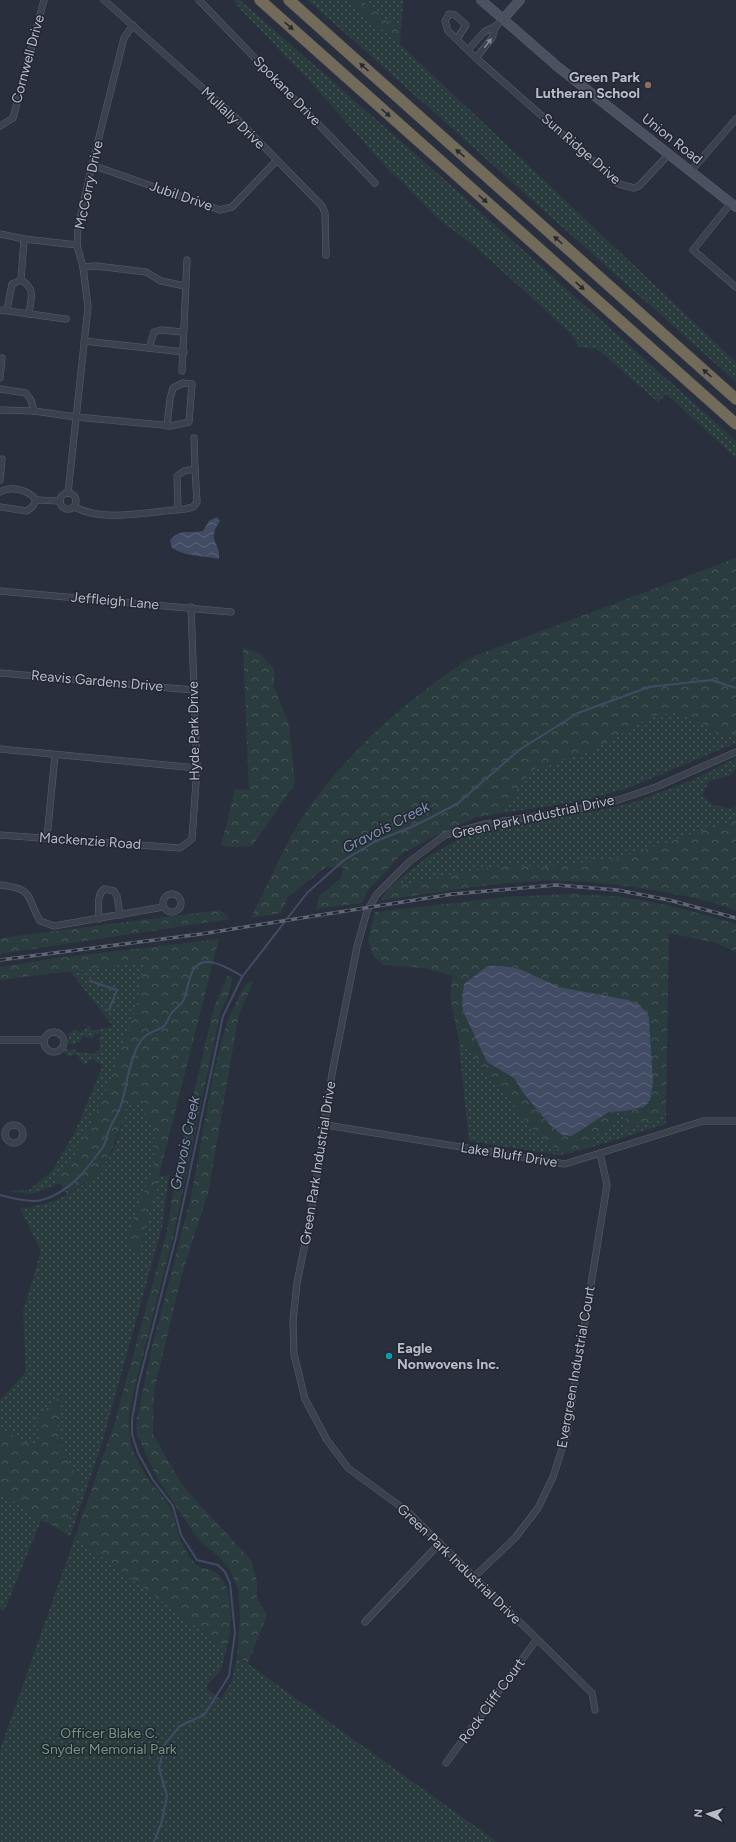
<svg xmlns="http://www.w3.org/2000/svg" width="736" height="1842" viewBox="0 0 736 1842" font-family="Figtree,sans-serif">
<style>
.green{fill:url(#green-dots)}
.forest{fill:url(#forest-crowns)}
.water{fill:url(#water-waves)}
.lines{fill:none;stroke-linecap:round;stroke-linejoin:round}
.stream{stroke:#414c64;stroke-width:2}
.street-casing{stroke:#5a606b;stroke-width:7}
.secondary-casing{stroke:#5a606b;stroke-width:10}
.highway-casing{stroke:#444a55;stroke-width:12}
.street{stroke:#3c424d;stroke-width:6}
.secondary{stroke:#4b5160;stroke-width:9}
.highway{stroke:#726b5a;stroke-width:11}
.rail-casing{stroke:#5f6674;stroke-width:3.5}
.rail{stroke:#212733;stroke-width:2;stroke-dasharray:6;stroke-linecap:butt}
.oneway{fill:#252a35}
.oneway2{fill:#808691}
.education-dot{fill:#8d6e63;stroke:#212733;stroke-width:1.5}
.culture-dot{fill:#0f9aa8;stroke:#212733;stroke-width:1.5}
.labels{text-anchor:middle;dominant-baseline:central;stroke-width:3;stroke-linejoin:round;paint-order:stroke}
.street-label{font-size:14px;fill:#b8bdc8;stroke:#212733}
.poi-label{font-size:14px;font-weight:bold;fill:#b8bdc8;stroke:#212733;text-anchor:end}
.park-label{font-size:14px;fill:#73967e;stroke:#212733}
.water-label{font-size:15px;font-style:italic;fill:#8491ab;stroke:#212733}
</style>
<defs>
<pattern id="green-dots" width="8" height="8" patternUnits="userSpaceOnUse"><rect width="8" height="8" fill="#2b3c3f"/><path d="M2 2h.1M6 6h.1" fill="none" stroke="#485659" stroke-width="1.8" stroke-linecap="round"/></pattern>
<pattern id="forest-crowns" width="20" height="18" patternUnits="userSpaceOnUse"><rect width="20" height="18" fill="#2b3c3f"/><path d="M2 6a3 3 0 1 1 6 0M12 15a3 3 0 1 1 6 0" fill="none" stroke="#485659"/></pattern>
<pattern id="water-waves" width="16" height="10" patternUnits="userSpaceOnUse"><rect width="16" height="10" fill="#414c64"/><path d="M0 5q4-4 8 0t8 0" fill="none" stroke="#5a6479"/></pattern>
</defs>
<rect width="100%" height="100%" fill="#292f3d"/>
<!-- green -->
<g class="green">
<polygon points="234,0 240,0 437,173 736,441 736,458 666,394 658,402 597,349 579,347 570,333 477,248 437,218 401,181 392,174 307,78 240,9"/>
<polygon points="308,0 346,0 400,44 736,362 736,382"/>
<polygon points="361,0 403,0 401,31"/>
<polygon points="677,712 710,728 722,737 735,733 736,728 736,743 628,788 582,801 503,813 520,785 534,769 588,752 652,716"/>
<polygon points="736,758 736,769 731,775 709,781 702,796 713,805 730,809 736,806 736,820 616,859 544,867 505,865 389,887 429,856 458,840 489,828 596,811 638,801 694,779"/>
<polygon points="145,962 136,1009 109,1084 79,1149 57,1178 60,1183 32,1194 4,1191 29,1190 52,1171 75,1132 103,1065 91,1059 84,1065 77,1054 67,1057 64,1051 66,1049 76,1050 77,1052 95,1054 95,1051 99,1051 100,1040 97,1038 102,1036 101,1033 95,1034 93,1038 85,1037 83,1034 80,1043 77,1042 74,1045 68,1043 69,1036 67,1034 76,1029 80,1033 89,1026 92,1031 113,1026 70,971"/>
<polygon points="458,1036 541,1139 557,1149 576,1152 559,1155 469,1141"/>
<path d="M144 1100 146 1114 155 1127 154 1167 132 1224 128 1240 139 1254 158 1177 169 1175 162 1227 102 1443 70 1536 65 1533 82 1481 70 1468 59 1436 57 1416 63 1398 38 1416 39 1442 32 1446 8 1432 0 1430V1400L26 1372 23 1311 41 1251 20 1208C58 1206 94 1184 113 1150 120 1137 122 1120 127 1106Z"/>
<polygon points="617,1111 626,1111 625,1129 659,1119 666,1111 666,1124 589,1148 593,1136 614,1125"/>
<polygon points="0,1491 41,1521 4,1611 0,1608"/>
<polygon points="75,1537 226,1649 221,1670 209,1683 206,1688 221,1700 232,1680 237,1656 497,1842 0,1842 0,1750"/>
</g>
<!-- forest -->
<g class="forest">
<polygon points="346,0 361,0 401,31 400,44"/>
<path d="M736 558V733L722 737 710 728 677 712 652 716 588 752 534 769 520 785 503 813 477 817 431 838 402 854 368 890 362 903 316 909 319 896 340 879 344 868 326 867 288 897 281 913 251 918C264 891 277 863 291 836 330 767 405 699 472 657Z"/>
<polygon points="243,648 259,653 274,669 274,687 289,724 295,784 252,846 234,847 221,845 235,789 249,790"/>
<path d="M736 820V911C715 902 691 897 669 893 627 885 585 880 542 881 488 883 434 893 380 901L389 887 505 865 544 867 616 859Z"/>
<path d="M569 894C584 895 600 895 615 896 656 901 697 912 736 924V952L716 943 669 933 666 1111 659 1119 625 1130 626 1111 644 1107 640 1005 628 1000 559 987 520 969 487 966 464 984 470 1025 487 1062 514 1078 524 1094 551 1126 562 1135 572 1136 609 1112 617 1111 614 1125 594 1136 589 1148C568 1155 559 1151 541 1139L458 1036 450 998 452 976 424 968 383 965 374 957 368 940 375 912 505 897Z"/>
<polygon points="220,910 230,919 0,954 0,938"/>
<path d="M219 939 139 1254 128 1240 132 1224 154 1167 155 1127 146 1114 144 1101 127 1106C113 1150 109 1170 67 1194L56 1178 79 1149 109 1084 136 1009 145 962 0 980V967L57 958Z"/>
<path d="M228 975 232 978 230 991 220 1014 174 1233 130 1407C126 1441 133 1458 153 1485 159 1492 166 1499 170 1507 174 1515 175 1525 178 1533 181 1543 186 1552 192 1560 200 1571 206 1567 215 1572 235 1584 233 1630 226 1649L75 1537 114 1425 167 1231 178 1160 214 1007Z"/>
<polygon points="254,980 239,1014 208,1193 182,1274 154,1391 153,1434 182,1485 251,1560 257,1581 257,1598 267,1615 248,1663 237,1656 240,1618 238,1589 229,1568 216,1554 200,1542 157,1478 137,1434 136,1423 151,1351 191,1197 213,1075 227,1022 241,992 247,983"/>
<polygon points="61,1395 63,1398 57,1416 59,1436 70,1468 82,1481 65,1533 48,1523 41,1521 0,1491 0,1430 8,1432 32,1446 39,1442 38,1416"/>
</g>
<!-- water -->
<g class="water">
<path d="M217 517 220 521C206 540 221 543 219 559 202 555 187 557 172 548L170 540C181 528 188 534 203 531L209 521Z"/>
<polygon points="487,966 501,966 520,969 559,987 628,1000 640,1005 649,1017 653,1082 650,1100 644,1107 626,1111 609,1112 572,1136 562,1135 551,1126 524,1094 514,1078 487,1062 463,1011 462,1001 464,984"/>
</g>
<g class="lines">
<!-- stream -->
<g class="stream">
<polyline points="90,981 117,990 109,1010"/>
<path d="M0 1195C11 1198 32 1203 42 1200 69 1193 88 1168 103 1147 106 1142 107 1135 109 1130 112 1122 117 1116 120 1108 127 1088 128 1063 139 1044 146 1032 152 1033 163 1027 167 1024 168 1018 171 1014 174 1009 180 1006 183 1001 187 994 187 986 190 978 198 949 225 966 242 976"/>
<polyline points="154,1842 162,1821 167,1796 159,1768 165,1744 180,1726 204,1715 229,1676 235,1633 230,1583 225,1572 218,1565 197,1560 181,1535 173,1506 153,1480 138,1453 132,1434 132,1420 138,1386 176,1237 223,1016 242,977 307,893 344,860 376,841 414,826 457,804 519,750 578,713 649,687 711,680 736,688"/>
</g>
<defs>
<g id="street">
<polyline points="104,0 234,116 322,206 325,213 326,255"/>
<polyline points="199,0 375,183"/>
<polyline points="457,39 466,25 455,15 449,14 445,21 448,31 476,58 619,184 634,188 639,186 669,154"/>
<polyline points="468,50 484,32 496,26"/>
<polyline points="476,58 492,38 496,26 503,19"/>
<polyline points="0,126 13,118 44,0"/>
<polyline points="92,165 220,210 232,207 277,160"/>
<polyline points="691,171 736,119"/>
<polyline points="731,203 693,250 736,287"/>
<polyline points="0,234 24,239 77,245"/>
<polyline points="83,267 96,266 146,272 161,281 185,286"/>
<polyline points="21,280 24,239"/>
<path d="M21 280C36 289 31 297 29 314"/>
<polyline points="0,310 66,319"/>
<polyline points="7,310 12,284 21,280"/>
<polyline points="84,341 184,352"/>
<polyline points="149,348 154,332 161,330 183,332"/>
<polyline points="182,371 187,260"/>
<polyline points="0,378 2,358"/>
<polyline points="0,389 26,393 31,400 34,411"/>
<polyline points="0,410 34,411 76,417 163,425 171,426 189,422 192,384 183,383 173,388 170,399 167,426"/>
<polyline points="194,438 195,469"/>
<polyline points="0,480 2,459"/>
<path d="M0 492C10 485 29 490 36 500"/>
<circle cx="68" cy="501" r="8"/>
<polyline points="68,493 88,307 83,267 77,245 78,228 92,165 124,38 133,25"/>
<polyline points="36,500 60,501"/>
<polyline points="0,507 27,511 33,506 36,500"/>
<path d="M74 507C106 523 151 511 185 509L193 507 197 502 195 469 184 471 177 476 178 510"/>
<polyline points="0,591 231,612"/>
<polyline points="0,673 193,690"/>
<polyline points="0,749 197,768"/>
<polyline points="0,835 180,848 192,839 197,768 191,607"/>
<polyline points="47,838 55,755"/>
<path d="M0 885C35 889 25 895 40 921L54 926 163 907"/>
<circle cx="172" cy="903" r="9"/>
<path d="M99 919C99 908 96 896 104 889L114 891 117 896 120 915"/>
<circle cx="54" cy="1042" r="10"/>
<polyline points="0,1040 44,1040"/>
<circle cx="14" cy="1134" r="9"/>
<polyline points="326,1125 565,1164 703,1121 736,1121"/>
<polyline points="474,1577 515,1538 538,1508 553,1477 567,1433 607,1185 600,1153"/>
<polyline points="365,1622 440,1543"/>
<polyline points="595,1710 592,1693 408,1512 348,1468 327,1440 305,1399 294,1354 293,1321 297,1283 311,1214 332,1074 357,947 367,911 377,894 409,862 445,835 486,824 579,809 618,800 656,787 736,752"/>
<polyline points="446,1763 537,1639"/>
</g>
<g id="secondary">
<polyline points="481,0 558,67 736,207"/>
<polyline points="503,19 520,0"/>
</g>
<g id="highway">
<polyline points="260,0 736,424"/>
<polyline points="289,0 736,399"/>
</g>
</defs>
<!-- street casing -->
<use href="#street" class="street-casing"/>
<!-- secondary casing -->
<use href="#secondary" class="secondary-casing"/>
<!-- highway casing -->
<use href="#highway" class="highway-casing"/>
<!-- street -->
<use href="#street" class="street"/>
<!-- secondary -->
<use href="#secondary" class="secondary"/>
<!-- highway -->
<use href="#highway" class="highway"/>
<defs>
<polyline id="rail" points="0,960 201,934 453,894 556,885 617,890 669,900 736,918"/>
</defs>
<!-- rail casing -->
<use href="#rail" class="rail-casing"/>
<!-- rail -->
<use href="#rail" class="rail"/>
</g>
<!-- one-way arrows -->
<defs><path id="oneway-solid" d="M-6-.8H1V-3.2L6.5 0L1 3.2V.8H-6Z"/></defs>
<g class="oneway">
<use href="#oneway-solid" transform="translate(289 26) rotate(42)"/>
<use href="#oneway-solid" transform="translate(364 67) rotate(-138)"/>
<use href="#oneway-solid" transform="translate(386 113) rotate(42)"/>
<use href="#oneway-solid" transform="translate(460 153) rotate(-139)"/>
<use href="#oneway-solid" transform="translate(483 199) rotate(42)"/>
<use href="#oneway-solid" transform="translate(558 240) rotate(-138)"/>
<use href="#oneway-solid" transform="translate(580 286) rotate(42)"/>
<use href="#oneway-solid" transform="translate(707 373) rotate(-138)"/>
</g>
<use class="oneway2" href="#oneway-solid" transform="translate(488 43) rotate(-52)"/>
<!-- markers -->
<circle class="education-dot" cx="648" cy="85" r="4"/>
<circle class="culture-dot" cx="389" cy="1356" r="4"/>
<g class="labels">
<!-- street labels -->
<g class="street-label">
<text transform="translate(28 59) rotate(-75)">Cornwell Drive</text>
<text transform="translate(287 91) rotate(46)">Spokane Drive</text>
<text transform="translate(233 118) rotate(44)">Mullally Drive</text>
<text transform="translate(672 139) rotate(38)">Union Road</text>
<text transform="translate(581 149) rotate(41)">Sun Ridge Drive</text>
<text transform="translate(89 185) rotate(-78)">McCorry Drive</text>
<text transform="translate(181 196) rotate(19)">Jubil Drive</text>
<text transform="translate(115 601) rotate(5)">Jeffleigh Lane</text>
<text transform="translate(97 681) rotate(5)">Reavis Gardens Drive</text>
<text transform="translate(194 731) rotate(-91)">Hyde Park Drive</text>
<text transform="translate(533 817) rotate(-12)">Green Park Industrial Drive</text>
<text transform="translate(90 841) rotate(4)">Mackenzie Road</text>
<text transform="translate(509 1155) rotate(9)">Lake Bluff Drive</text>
<text transform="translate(318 1163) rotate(-81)">Green Park Industrial Drive</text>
<text transform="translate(576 1367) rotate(-80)">Evergreen Industrial Court</text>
<text transform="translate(459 1564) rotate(44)">Green Park Industrial Drive</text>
<text transform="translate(492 1701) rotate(-54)">Rock Cliff Court</text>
</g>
<!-- poi labels -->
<g class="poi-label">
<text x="640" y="77">Green Park<tspan x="640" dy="16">Lutheran School</tspan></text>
<text x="397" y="1348" text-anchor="start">Eagle<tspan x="397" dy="16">Nonwovens Inc.</tspan></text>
</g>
<!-- park labels -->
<g class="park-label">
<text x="109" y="1733">Officer Blake C.<tspan x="109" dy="16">Snyder Memorial Park</tspan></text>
</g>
<!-- water labels -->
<g class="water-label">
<text transform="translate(386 827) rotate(-27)">Gravois Creek</text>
<text transform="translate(185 1143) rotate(-78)">Gravois Creek</text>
</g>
</g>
<!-- north arrow -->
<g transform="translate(708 1814) rotate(274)" stroke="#212733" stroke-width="3" paint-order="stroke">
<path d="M0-3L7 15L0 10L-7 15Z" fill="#b8bdc8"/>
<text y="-6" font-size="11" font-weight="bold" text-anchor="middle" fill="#b8bdc8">N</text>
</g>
</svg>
